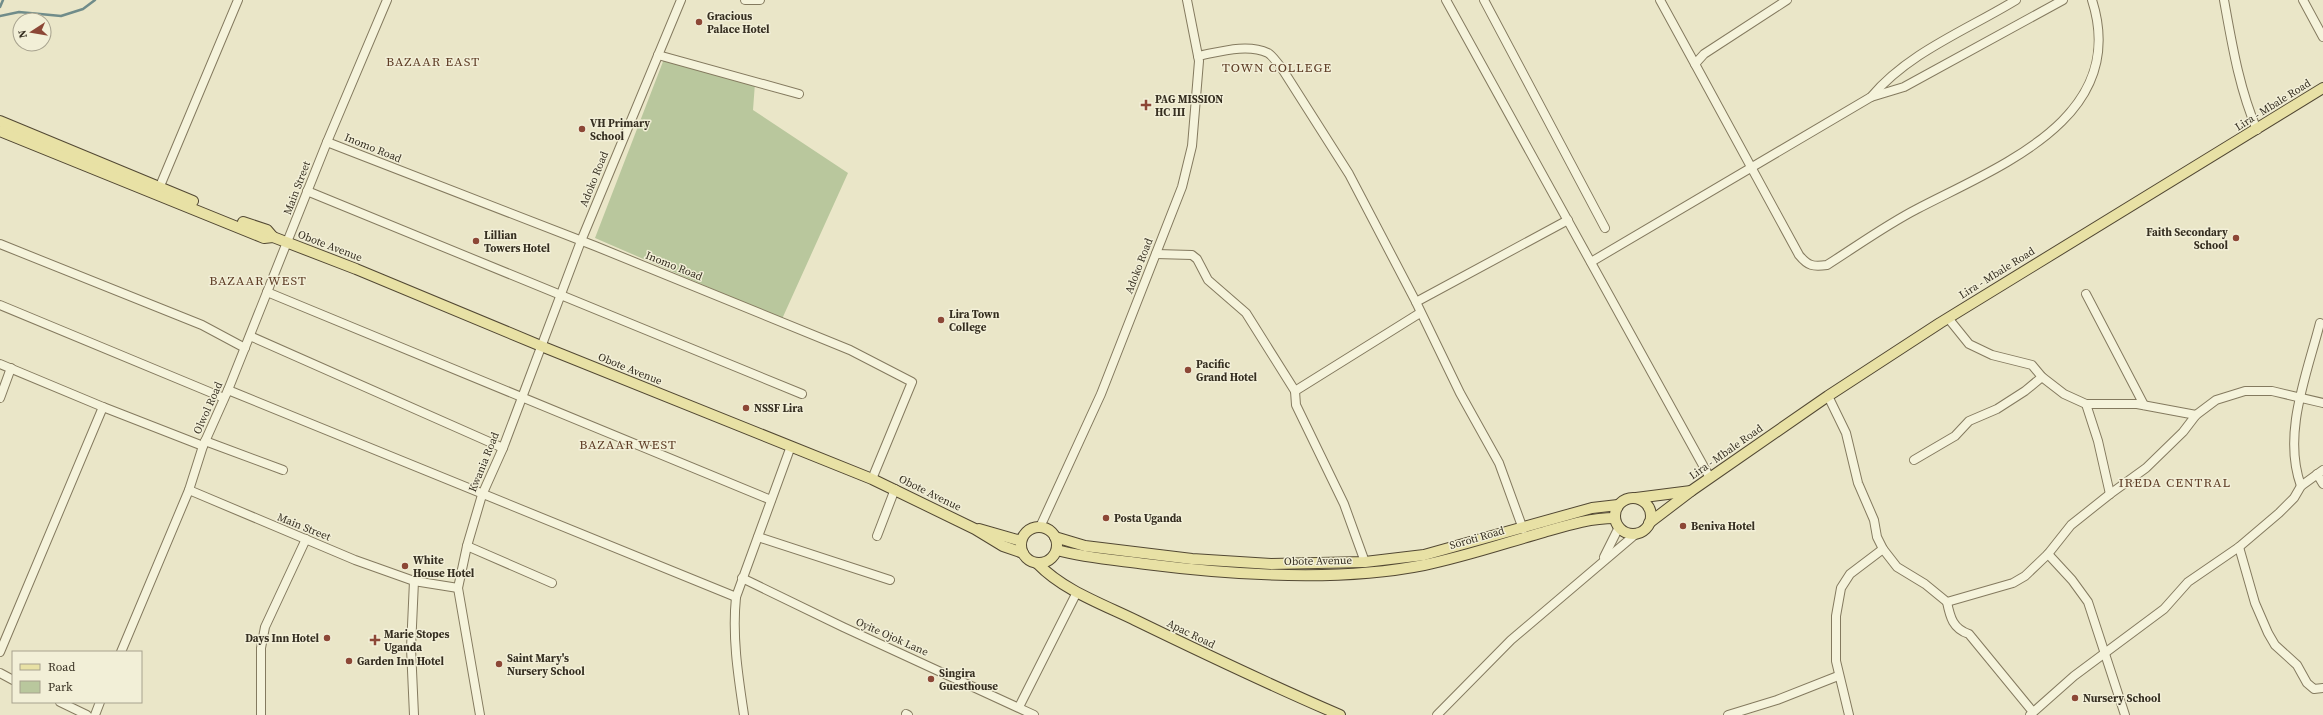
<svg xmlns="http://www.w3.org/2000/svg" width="2323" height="715" viewBox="0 0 2323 715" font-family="'Source Serif 4',serif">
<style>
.green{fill:#b9c79d}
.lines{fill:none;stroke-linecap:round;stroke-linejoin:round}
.stream{stroke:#708c8a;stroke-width:2.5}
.minor-casing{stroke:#847a5f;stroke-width:10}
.major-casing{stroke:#524833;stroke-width:12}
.minor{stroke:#f5f3db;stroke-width:8}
.major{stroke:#e8e1a5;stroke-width:10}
.poi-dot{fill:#8c4736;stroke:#f2efd7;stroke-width:1.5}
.labels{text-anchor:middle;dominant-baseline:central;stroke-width:3;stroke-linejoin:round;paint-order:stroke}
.poi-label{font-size:11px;font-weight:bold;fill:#362f21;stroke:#f2efd7;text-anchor:start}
.street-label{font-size:11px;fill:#362f21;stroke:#f2efd7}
.quarter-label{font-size:13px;letter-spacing:1px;fill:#5d3c25;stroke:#f2efd7}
</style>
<rect width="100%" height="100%" fill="#eae6c8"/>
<!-- green -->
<polygon class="green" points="664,59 755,83 753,110 848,173 782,319 595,238"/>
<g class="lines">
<!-- stream -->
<g class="stream">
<polyline points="0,7 3,0"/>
<polyline points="0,16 19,12 61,16 83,9 95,0"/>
</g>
<defs>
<g id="minor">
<polyline points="745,0 760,0"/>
<polyline points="1446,0 1710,478"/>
<polyline points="1484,0 1605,228"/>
<polyline points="1660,0 1695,64"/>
<path d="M1787 0 1704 54 1695 64 1799 255C1808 266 1813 267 1827 265 1857 246 1886 225 1917 209 1999 166 2130 118 2092 0"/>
<path d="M2224 0C2232 44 2239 88 2257 130"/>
<polyline points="2303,0 2323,37"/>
<polyline points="658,55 799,94"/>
<path d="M1198 56C1219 52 1247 43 1268 53 1273 56 1277 63 1281 67L1349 174 1416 302 1568 220"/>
<polyline points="1871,97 1904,87 2063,0"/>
<polyline points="327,142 595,246 850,350 912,382 872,479"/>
<polyline points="160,186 238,0"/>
<polyline points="307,191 802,394"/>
<polyline points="0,244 202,325 245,348"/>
<polyline points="1156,254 1192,255 1197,259 1208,280 1246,313 1295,391"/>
<path d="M1591 262 1871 97C1909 52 1967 30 2016 0"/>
<polyline points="267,292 771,500"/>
<polyline points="2086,294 2144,405"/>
<polyline points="1416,302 1460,393 1499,463 1523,529"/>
<polyline points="0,305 224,398"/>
<polyline points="1948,318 1969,344 1992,355 2032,365 2042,377 2064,394 2086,404 2137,404 2196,415"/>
<polyline points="250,336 503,448"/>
<polyline points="0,364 103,407 203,446 228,390 327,142 387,0"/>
<polyline points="228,390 736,597"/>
<polyline points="1828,396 1846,433 1858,483 1874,520 1877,537 1883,549 1897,567 1925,584 1947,602 2013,583 2025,576 2048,554 2071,525 2110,494 2146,468 2183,432 2196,415 2216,400 2245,391 2272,391 2323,403"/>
<polyline points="0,398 11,368"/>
<polyline points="2086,404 2098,441 2110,494"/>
<polyline points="205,441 283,470"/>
<polyline points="203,446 189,490 355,560 414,581 458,588"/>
<polyline points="1914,460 1955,436 1969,421 1997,409 2025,391 2042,377"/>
<polyline points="2317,474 2323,484"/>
<path d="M2301 486C2282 434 2307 374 2320 323"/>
<polyline points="1040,527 1101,394 1182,187 1192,146 1199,61 1187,0"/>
<polyline points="877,536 895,489"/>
<polyline points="758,537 890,580"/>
<polyline points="467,546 552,583"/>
<polyline points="2239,547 2255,603 2268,633 2275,645 2297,665 2307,683 2314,689 2323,688"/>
<polyline points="2048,554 2072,580 2088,602 2125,715"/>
<polyline points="1604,557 1619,527"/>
<polyline points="1365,562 1344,504 1296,405 1295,391 1420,313"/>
<polyline points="742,578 843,627 1034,715"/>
<polyline points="414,581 411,648 414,715"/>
<path d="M1947 602C1950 617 1953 629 1969 634L2033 712"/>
<polyline points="0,652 103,407"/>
<polyline points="121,652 189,490"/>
<polyline points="0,673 13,680"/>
<polyline points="60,702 87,715"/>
<polyline points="1019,707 1077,592"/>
<polyline points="906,714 908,715"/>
<polyline points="95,715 100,702"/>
<polyline points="261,715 261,648 265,627 306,539"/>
<polyline points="480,715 458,588 467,546 482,495 503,448 581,241 681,0"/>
<path d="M744 715C738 675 732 637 736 597L791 446"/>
<polyline points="1437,715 1511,640 1637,533"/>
<polyline points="1728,715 1777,700 1838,676"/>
<polyline points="1849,715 1836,661 1836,616 1841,588 1850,574 1883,549"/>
<polyline points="2030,715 2074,676 2164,609 2188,582 2239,547 2279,513 2294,498 2301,486 2323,470"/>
</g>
<g id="major">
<polyline points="0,121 193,201"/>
<polyline points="0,131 264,238 273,237 356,269 541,346 872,479 975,529 1003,546 1023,553"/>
<polyline points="243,222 267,230 273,237"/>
<polyline points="1636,498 1691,491"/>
<circle cx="1633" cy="516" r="18"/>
<polyline points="1649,523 1691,491 1828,396 1940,323 2323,88"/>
<circle cx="1039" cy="545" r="18"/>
<polyline points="979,529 1021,541"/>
<polyline points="1055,537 1085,546 1192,559 1271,564 1365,562 1424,555 1592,508 1618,505"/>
<path d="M1057 550C1086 558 1116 560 1146 564 1233 575 1339 582 1424 565 1464 557 1505 543 1544 532 1568 525 1590 518 1615 518"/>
<path d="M1038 564C1063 590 1102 604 1135 620 1203 653 1270 685 1340 715"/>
</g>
</defs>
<!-- minor casing -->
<use href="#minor" class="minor-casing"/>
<!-- major casing -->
<use href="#major" class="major-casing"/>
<!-- minor -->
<use href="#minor" class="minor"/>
<!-- major -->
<use href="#major" class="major"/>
</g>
<!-- markers -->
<g class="poi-dot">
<circle cx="699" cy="22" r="4"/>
<path d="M1144 99h4v4h4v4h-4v4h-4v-4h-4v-4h4z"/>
<circle cx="582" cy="129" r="4"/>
<circle cx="2236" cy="238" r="4"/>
<circle cx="476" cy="241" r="4"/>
<circle cx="941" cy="320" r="4"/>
<circle cx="1188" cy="370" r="4"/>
<circle cx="746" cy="408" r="4"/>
<circle cx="1106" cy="518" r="4"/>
<circle cx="1683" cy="526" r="4"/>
<circle cx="405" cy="566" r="4"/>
<circle cx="327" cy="638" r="4"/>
<path d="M373 634h4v4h4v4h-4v4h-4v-4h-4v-4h4z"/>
<circle cx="349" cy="661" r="4"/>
<circle cx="499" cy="664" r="4"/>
<circle cx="931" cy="679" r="4"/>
<circle cx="2075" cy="698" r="4"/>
</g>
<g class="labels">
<!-- poi labels -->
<g class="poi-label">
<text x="707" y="16">Gracious<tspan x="707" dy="13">Palace Hotel</tspan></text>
<text x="1155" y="99">PAG MISSION<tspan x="1155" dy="13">HC III</tspan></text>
<text x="590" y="123">VH Primary<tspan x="590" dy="13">School</tspan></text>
<text x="2228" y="232" text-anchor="end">Faith Secondary<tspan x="2228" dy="13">School</tspan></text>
<text x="484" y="235">Lillian<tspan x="484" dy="13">Towers Hotel</tspan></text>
<text x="949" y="314">Lira Town<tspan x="949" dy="13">College</tspan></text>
<text x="1196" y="364">Pacific<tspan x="1196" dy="13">Grand Hotel</tspan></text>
<text x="754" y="408">NSSF Lira</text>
<text x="1114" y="518">Posta Uganda</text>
<text x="1691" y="526">Beniva Hotel</text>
<text x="413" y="560">White<tspan x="413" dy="13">House Hotel</tspan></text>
<text x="384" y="634">Marie Stopes<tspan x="384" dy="13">Uganda</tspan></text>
<text x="319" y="638" text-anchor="end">Days Inn Hotel</text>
<text x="507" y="658">Saint Mary's<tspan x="507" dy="13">Nursery School</tspan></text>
<text x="357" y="661">Garden Inn Hotel</text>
<text x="939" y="673">Singira<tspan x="939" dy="13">Guesthouse</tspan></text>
<text x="2083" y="698">Nursery School</text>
</g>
<!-- street labels -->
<g class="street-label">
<text transform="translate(2273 105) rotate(-32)">Lira - Mbale Road</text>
<text transform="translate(373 148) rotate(22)">Inomo Road</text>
<text transform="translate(594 179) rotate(-68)">Adoko Road</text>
<text transform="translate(297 188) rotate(-69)">Main Street</text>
<text transform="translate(330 246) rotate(21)">Obote Avenue</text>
<text transform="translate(674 266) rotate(22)">Inomo Road</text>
<text transform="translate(1139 266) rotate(-69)">Adoko Road</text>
<text transform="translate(1997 273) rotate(-32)">Lira - Mbale Road</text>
<text transform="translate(630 369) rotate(22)">Obote Avenue</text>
<text transform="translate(208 408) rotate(-66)">Olwol Road</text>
<text transform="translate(1726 452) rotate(-35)">Lira - Mbale Road</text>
<text transform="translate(484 462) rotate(-68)">Kwania Road</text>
<text transform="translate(930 493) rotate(26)">Obote Avenue</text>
<text transform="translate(304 527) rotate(22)">Main Street</text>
<text transform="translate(1477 538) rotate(-16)">Soroti Road</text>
<text transform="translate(1318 561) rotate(-1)">Obote Avenue</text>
<text transform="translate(1191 634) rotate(26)">Apac Road</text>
<text transform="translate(892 637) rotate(24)">Oyite Ojok Lane</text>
</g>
<!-- quarter labels -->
<g class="quarter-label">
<text x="433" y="61">BAZAAR EAST</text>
<text x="1277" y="67">TOWN COLLEGE</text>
<text x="258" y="280">BAZAAR WEST</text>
<text x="628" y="444">BAZAAR WEST</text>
<text x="2175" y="482">IREDA CENTRAL</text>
</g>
</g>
<!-- legend -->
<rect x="12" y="651" width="130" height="52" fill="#f2efd7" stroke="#a7a28e"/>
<rect x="20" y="664" width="20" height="6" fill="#e8e1a5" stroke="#a7a28e"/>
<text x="48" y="671" font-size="12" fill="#362f21">Road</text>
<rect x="20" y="681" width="20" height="12" fill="#b9c79d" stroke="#a7a28e"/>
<text x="48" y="691" font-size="12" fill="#362f21">Park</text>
<!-- north arrow -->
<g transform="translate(32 32) rotate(258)"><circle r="19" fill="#f2efd7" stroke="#a7a28e"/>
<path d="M0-3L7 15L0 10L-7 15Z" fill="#8c4736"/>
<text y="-6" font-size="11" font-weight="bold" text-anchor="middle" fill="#362f21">N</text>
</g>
</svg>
